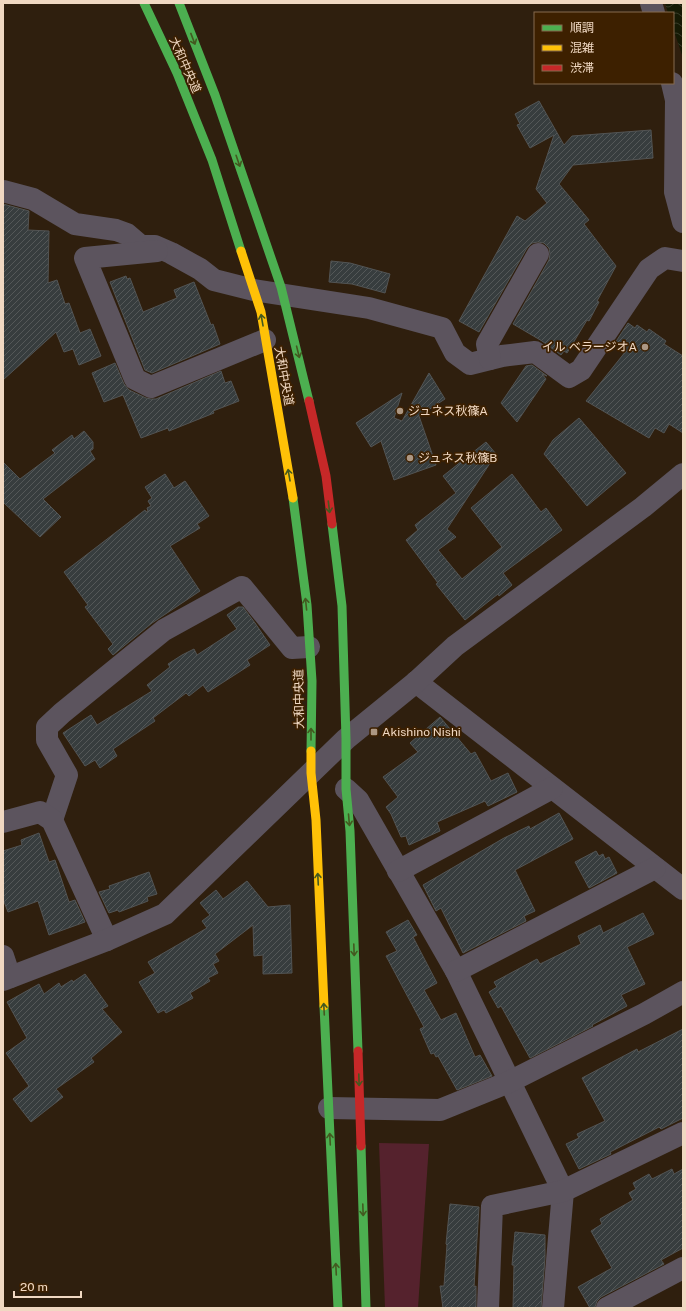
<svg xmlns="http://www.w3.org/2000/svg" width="686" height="1311" viewBox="0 0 686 1311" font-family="'Public Sans','Noto Sans JP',sans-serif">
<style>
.green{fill:#55222d}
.water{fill:url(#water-waves)}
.building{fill:url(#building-hatch);stroke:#525454}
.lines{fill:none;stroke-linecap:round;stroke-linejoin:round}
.street{stroke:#5c545e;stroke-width:22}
.fast{stroke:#4caf50;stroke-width:9}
.slow{stroke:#ffc107;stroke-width:9}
.jam{stroke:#c62828;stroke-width:9}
.oneway{stroke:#435920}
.poi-dot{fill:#ac9783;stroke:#3d2000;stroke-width:1.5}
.labels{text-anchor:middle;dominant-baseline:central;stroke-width:3.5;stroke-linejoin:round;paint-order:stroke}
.street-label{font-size:12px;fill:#f0d8c2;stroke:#3d2000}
.poi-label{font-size:12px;fill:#f0d8c2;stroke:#3d2000;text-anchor:start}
</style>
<defs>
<pattern id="water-waves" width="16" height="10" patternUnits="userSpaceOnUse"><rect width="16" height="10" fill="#151a05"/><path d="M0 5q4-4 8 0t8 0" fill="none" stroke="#373b28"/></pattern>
<pattern id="building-hatch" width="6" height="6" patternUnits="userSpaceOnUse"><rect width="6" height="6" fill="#373d3e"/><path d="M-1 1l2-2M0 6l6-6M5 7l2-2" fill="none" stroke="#545858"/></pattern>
</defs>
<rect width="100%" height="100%" fill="#2f1f0e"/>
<!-- green -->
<polygon class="green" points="379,1143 429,1144 418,1308 385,1308"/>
<!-- water -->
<polygon class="water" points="665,3 683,3 683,58 673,28 673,13 668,13"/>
<!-- building -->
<g class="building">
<polygon points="539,101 564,145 572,136 651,130 653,158 573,165 559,184 589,220 584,224 616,266 597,301 599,302 589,321 587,320 567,353 564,351 561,355 542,341 513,324 549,260 550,254 549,248 544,243 538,242 532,243 527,248 479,332 459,321 517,216 525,221 547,203 536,189 554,135 530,148 517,125 520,124 515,114"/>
<polygon points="3,204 29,211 28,230 49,231 48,283 57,280 65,304 69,303 80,333 90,329 101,356 79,365 73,349 64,352 56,332 3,380"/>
<polygon points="331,261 350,263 390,274 385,293 352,284 329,282"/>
<polygon points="126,276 127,279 130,278 143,312 177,298 174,290 194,282 211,325 213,324 220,344 152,373 145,370 110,282"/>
<polygon points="628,323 635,328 637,325 647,332 649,329 666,341 664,344 683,356 683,433 669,424 664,433 655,428 649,438 586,401 626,351 615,343"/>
<polygon points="115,363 124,384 129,390 146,398 151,399 156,399 221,371 225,383 231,381 239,401 213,411 214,413 169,431 168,428 141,438 123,395 104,402 92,373"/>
<polygon points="532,365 547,376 542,374 546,379 517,422 501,403 526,366"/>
<polygon points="429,373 445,399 419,416 436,465 394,480 381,441 371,447 356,423 402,393 394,418 402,421"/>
<polygon points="579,418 626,473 587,506 544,454 553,440"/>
<polygon points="84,431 93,442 93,449 90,451 95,459 43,499 61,517 40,537 3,502 3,462 20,479 55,453 52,450 72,435 74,439"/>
<polygon points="486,442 496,454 447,529 456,537 438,550 462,579 502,547 471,508 512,474 541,512 546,508 562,530 503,573 512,585 499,596 498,594 465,620 436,584 438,583 406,540 418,530 415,525 456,493 443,476"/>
<polygon points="165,474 174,488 185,481 209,516 197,524 200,528 170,546 200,591 152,623 113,655 108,649 113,644 85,607 88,605 64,572 145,510 146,512 148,511 147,508 151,506 148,501 152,498 145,487"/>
<polygon points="238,607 243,607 255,623 270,645 247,660 250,665 208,692 203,685 189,696 186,693 153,718 155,721 113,749 117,756 100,768 95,760 85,766 63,733 91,715 97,725 152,691 147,685 170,667 168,664 182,655 194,649 197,655 237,629 227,615"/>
<polygon points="440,717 471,754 475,752 491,781 508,773 517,792 488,806 485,801 437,822 440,831 409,845 406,836 401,837 391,814 386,807 398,797 383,777 418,752 410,743"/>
<polygon points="559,813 573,839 515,870 535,911 524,916 526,921 463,953 441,908 436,911 423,885 504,838 529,826 530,829"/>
<polygon points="39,833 49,862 55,860 69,902 75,900 85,922 49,935 38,901 8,912 3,899 3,851 22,845 21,840"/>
<polygon points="596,851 599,856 603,854 605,859 609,857 617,873 589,888 575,862"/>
<polygon points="149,872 157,894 147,897 148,901 119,912 118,910 109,913 99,892 110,889 109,886"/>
<polygon points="247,881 268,907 290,905 292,973 263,974 263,955 254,956 253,925 215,954 219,961 213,964 218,973 208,978 210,981 190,993 193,998 166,1013 164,1010 158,1013 139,982 155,973 148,962 207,928 202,921 210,915 200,903 216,890 223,899"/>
<polygon points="643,913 654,934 627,947 645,984 621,995 627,1006 592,1025 593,1026 530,1058 501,1006 498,1008 489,992 497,987 494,982 537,959 540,964 581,944 578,936 600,925 603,933"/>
<polygon points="408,920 417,935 413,937 437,983 424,990 441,1020 456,1013 475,1057 480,1055 492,1076 457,1090 438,1056 436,1057 434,1053 431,1054 420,1029 424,1027 386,956 397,951 386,932"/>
<polygon points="85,974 108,1006 102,1009 122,1032 91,1058 94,1062 56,1089 63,1097 31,1122 13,1099 29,1086 6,1053 27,1038 7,1002 39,984 44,994 59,983 61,987 72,980 73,982"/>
<polygon points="683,1029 683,1118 661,1129 659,1127 610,1152 611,1154 579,1169 566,1144 579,1138 577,1134 605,1121 582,1078 637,1049 638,1052"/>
<polygon points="672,1169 674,1174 683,1169 683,1248 661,1260 664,1264 601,1297 597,1301 595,1307 590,1308 578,1287 612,1268 591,1231 602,1224 600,1219 633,1200 629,1193 636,1189 633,1183 649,1174 652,1179"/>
<polygon points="450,1204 479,1207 474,1287 476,1286 476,1308 443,1308 440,1286 444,1286 447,1245 446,1244"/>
<polygon points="515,1232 545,1235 545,1258 541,1308 513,1308 514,1265 512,1265"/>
</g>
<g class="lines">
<!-- street -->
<g class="street">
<polyline points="651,3 654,13"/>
<polyline points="672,83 676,100 675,192 683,222"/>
<polyline points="3,191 33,199 75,224 116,230 127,234 141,246 155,246 171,253 200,269 214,280 254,290 369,308 442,328 455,353 470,364 502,356 535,352 569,377 581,370 649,269 665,258 683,261"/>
<polyline points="157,251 85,258 135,379 151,387 265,340"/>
<polyline points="490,359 487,344 538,254"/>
<polyline points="416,682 683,889"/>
<polyline points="346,789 358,800 456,971 563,1191 553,1308"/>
<polyline points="52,820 67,775 47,740 47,727 62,713 164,630 242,587 292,648 309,647"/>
<polyline points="3,822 40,812 52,820 107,940"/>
<polyline points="398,871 552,788"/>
<polyline points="3,956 10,977"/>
<polyline points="456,971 655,868"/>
<polyline points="3,980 107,940 165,914 346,739 416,682 455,646 643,507 683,474"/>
<polyline points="329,1108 440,1110 509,1082 644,1014 683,992"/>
<polyline points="488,1308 492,1206 563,1191 683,1133"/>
<polyline points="607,1308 683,1268"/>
</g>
<!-- fast -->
<g class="fast">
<polyline points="144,3 177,73 212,160 241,251"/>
<polyline points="179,3 215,95 281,287 309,401"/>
<polyline points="293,498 307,605 312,681 311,751"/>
<polyline points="332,524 342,606 346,739 346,789 350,831 358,1051"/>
<polyline points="324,1006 338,1308"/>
<polyline points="361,1146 366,1308"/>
</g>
<!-- slow -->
<g class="slow">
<polyline points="241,251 261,312 293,498"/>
<polyline points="311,751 311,773 316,820 324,1006"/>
</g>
<!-- jam -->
<g class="jam">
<polyline points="309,401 326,476 332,524"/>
<polyline points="358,1051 361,1146"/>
</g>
</g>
<!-- one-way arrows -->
<defs><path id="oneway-shaft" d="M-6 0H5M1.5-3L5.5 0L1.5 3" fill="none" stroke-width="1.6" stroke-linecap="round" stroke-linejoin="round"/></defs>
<g class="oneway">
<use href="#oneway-shaft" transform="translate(193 39) rotate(69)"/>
<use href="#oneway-shaft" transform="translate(238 161) rotate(71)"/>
<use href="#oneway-shaft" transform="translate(262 320) rotate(-100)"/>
<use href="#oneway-shaft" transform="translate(298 352) rotate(76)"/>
<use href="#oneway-shaft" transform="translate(289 475) rotate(-100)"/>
<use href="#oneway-shaft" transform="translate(329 507) rotate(83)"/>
<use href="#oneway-shaft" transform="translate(306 604) rotate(-96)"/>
<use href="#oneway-shaft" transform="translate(311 734) rotate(-90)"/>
<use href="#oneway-shaft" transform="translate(349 820) rotate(85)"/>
<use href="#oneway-shaft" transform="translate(318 879) rotate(-93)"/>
<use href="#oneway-shaft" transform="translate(354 950) rotate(88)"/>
<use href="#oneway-shaft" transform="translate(324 1009) rotate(-93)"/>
<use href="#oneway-shaft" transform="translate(359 1080) rotate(88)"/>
<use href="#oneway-shaft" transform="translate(330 1139) rotate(-93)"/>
<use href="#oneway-shaft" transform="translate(363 1210) rotate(88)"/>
<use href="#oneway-shaft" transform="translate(336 1269) rotate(-93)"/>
</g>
<!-- markers -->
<g class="poi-dot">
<circle cx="645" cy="347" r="4"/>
<circle cx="400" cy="411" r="4"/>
<circle cx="410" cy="458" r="4"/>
<rect x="370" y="728" width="8" height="8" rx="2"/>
</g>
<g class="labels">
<!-- street labels -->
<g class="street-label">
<text transform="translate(185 65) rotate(66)">大和中央道</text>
<text transform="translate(284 376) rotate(80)">大和中央道</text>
<text transform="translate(299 699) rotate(-91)">大和中央道</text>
</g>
<!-- poi labels -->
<g class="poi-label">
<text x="637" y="347" text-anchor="end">イル ベラージオA</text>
<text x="408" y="411">ジュネス秋篠A</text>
<text x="418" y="458">ジュネス秋篠B</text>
<text x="382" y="732">Akishino Nishi</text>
</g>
</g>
<!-- border -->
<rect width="686" height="1311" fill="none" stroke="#f0d8c2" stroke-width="8"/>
<!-- legend -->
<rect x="534" y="12" width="140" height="72" fill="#3d2000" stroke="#856a4e"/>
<rect x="542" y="25" width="20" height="6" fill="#4caf50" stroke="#856a4e"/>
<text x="570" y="32" font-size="12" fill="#f0d8c2">順調</text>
<rect x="542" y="45" width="20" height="6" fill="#ffc107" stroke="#856a4e"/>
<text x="570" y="52" font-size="12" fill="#f0d8c2">混雑</text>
<rect x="542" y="65" width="20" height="6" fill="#c62828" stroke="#856a4e"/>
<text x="570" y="72" font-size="12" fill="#f0d8c2">渋滞</text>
<!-- scale -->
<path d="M14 1291v6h67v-6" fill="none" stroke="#f0d8c2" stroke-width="2"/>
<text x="20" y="1291" font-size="12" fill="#f0d8c2" stroke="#3d2000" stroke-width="3" paint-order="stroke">20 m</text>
</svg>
